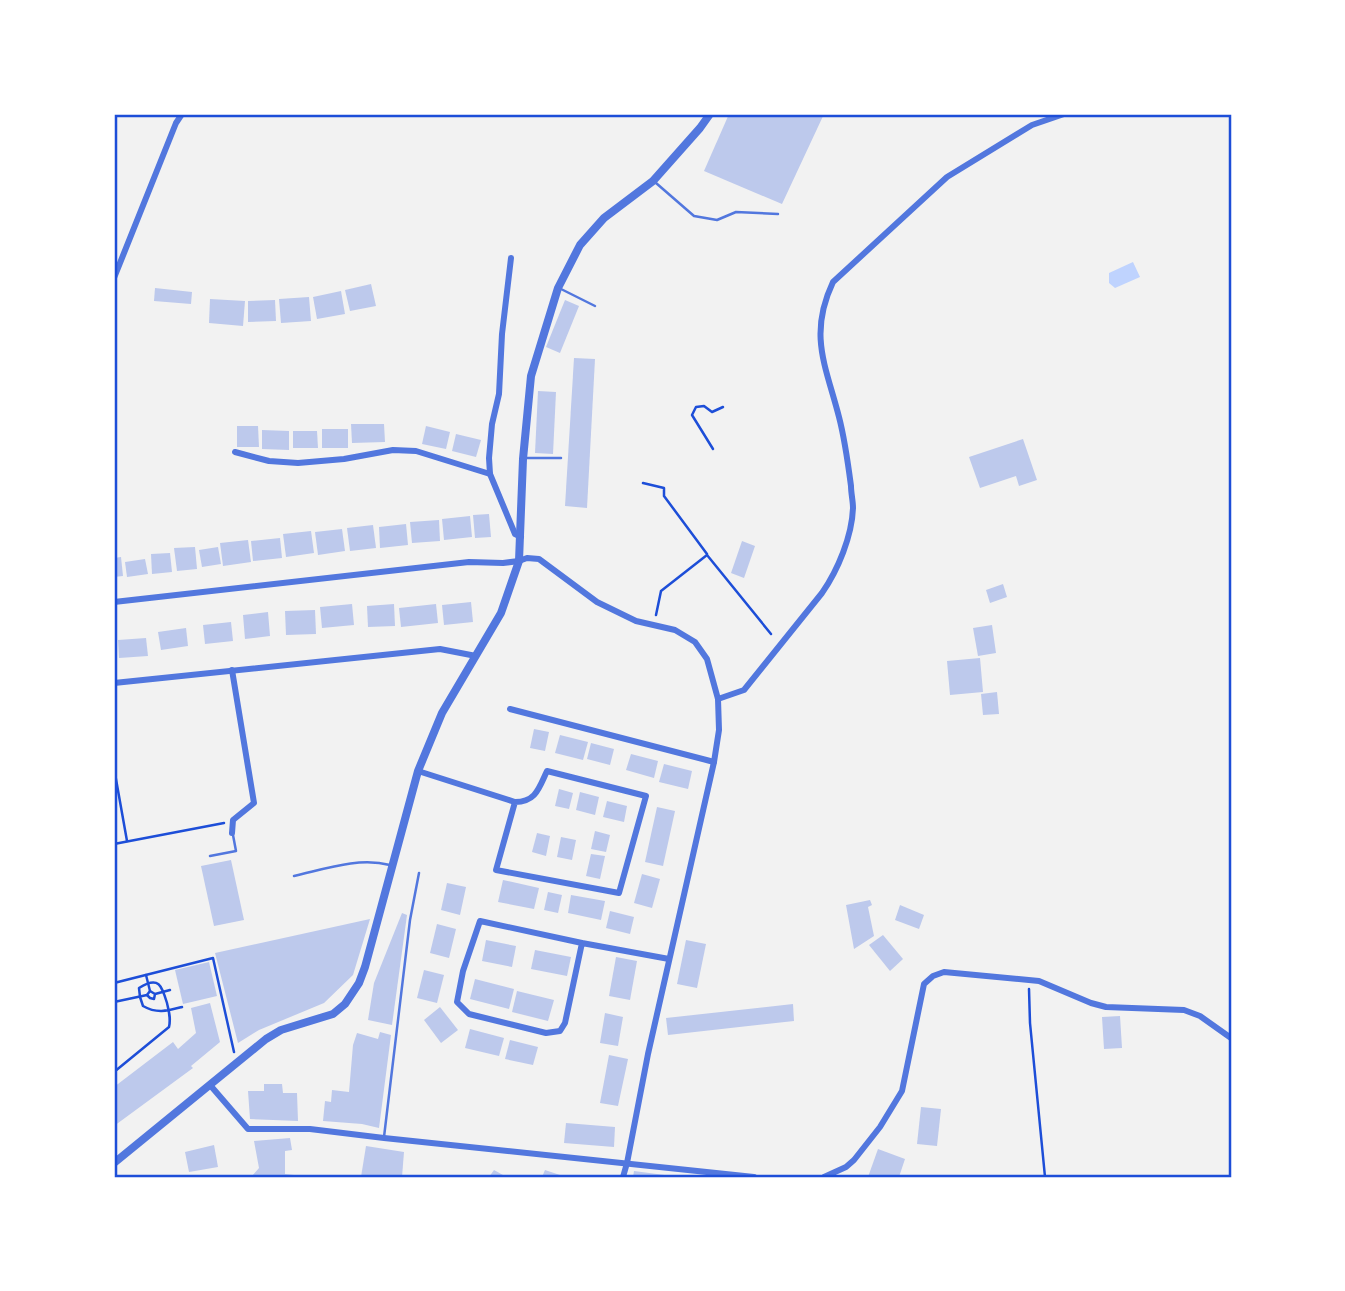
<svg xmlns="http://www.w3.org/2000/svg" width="1345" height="1291" viewBox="0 0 1345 1291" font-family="'Noto Serif',serif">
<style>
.water{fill:#bfd3fe}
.building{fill:#bdc9ec}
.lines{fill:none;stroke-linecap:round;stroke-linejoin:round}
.path{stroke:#1d4ed8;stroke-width:2.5}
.service{stroke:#5277de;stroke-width:2.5}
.minor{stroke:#5277de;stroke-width:6}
.tertiary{stroke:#5277de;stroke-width:8}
.neatline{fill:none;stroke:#1d4ed8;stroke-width:2.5}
</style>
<rect width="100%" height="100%" fill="#f2f2f2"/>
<!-- water -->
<polygon class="water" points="1133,262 1140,277 1115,288 1109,283 1109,273"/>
<!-- building -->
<g class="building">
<polygon points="729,114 824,114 782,204 704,171"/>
<polygon points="371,284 376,306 350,311 345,290"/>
<polygon points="155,288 192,292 191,304 154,301"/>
<polygon points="341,291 345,314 317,319 313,297"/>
<polygon points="309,297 311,321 281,323 279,299"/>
<polygon points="210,299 245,301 243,326 209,323"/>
<polygon points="275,300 276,321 248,322 248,301"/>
<polygon points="565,300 579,306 560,353 546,347"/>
<polygon points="574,358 595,359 587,508 565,506"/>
<polygon points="538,391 556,392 553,454 535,453"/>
<polygon points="351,424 384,424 385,442 352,443"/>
<polygon points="237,426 258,426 259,447 237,447"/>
<polygon points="426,426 450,432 446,449 422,444"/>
<rect x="322" y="429" width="26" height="19"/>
<polygon points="262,430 289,431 289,450 262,449"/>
<polygon points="293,431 317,431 318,448 293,448"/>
<polygon points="456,434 481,440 476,457 452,451"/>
<polygon points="1023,439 1037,480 1019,486 1016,476 980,488 969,457"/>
<polygon points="489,514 491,537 475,538 473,515"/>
<polygon points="470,516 472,537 444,540 442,519"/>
<polygon points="439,520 440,541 412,543 410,522"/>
<polygon points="406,524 408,545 380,548 379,527"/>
<polygon points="373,525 376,548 350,551 347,528"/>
<polygon points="342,529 345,551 318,555 315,532"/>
<polygon points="311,531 314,553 286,557 283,534"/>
<polygon points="280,538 282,558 253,561 251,541"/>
<polygon points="248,540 251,562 223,566 220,543"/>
<polygon points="742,541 755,546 744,578 731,573"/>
<polygon points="195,547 197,569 177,571 174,548"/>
<polygon points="218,547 221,564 202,567 199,550"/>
<polygon points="170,553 172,572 152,574 151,554"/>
<polygon points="121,557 123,576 114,577 114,558"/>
<polygon points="145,559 148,574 127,577 125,562"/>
<polygon points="1003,584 1007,597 990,603 986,590"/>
<polygon points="471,602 473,622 444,625 442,605"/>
<polygon points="352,604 354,625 322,628 320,607"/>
<polygon points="394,604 395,626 368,627 367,606"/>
<polygon points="436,604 438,623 401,627 399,608"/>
<polygon points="315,610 316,634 286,635 285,611"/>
<polygon points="268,612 270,636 245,639 243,615"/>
<polygon points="231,622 233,641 205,644 203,625"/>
<polygon points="992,625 996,653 978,656 973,628"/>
<polygon points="186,628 188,646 161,650 158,632"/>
<polygon points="146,638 148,656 119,658 118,640"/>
<polygon points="980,658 983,692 950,695 947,661"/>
<polygon points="997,692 999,714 983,715 981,694"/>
<polygon points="534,729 549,732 545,751 530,748"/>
<polygon points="560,735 588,742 583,760 555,753"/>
<polygon points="591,743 614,749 610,765 587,759"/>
<polygon points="631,754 658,761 654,778 626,770"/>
<polygon points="664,764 692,771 688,789 659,782"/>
<polygon points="559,789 573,793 569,809 555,806"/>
<polygon points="580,792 599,797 595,815 576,810"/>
<polygon points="607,801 627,806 624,822 603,817"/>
<polygon points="657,807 675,811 663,866 645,862"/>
<polygon points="595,831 610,835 606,852 591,849"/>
<polygon points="537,833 550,836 546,856 532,852"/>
<polygon points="561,837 576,840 572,860 557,857"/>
<polygon points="591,854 605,856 600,879 586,876"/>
<polygon points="231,860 244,920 214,926 201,866"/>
<polygon points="642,874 660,879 652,908 634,903"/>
<polygon points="503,880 539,888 534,909 498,902"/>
<polygon points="447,883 466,887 460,915 441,910"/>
<polygon points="548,892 562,895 558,913 544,910"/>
<polygon points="571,895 605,901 601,920 568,913"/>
<polygon points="870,900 872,905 868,907 874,936 854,949 846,905"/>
<polygon points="900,905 924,915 919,929 895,920"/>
<polygon points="610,911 634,917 630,934 606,928"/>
<polygon points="402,913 407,915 392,1025 368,1020 374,983"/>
<polygon points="370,919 353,975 324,1003 259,1030 238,1043 215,953"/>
<polygon points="437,924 456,929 449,958 430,953"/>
<polygon points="883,935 903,959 890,971 869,945"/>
<polygon points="486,940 516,946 512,967 482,961"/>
<polygon points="686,940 706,944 697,988 677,984"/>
<polygon points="535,950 571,957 567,976 531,969"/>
<polygon points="616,957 637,961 630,1000 609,996"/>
<polygon points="209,962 217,996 183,1004 175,970"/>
<polygon points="424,970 444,975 437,1003 417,998"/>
<polygon points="475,979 514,989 509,1009 470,999"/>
<polygon points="517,991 554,1000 548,1021 512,1012"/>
<polygon points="210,1003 220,1042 191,1066 193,1068 114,1126 114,1087 173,1042 178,1049 196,1033 191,1008"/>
<polygon points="793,1004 794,1021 668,1035 666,1018"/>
<polygon points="440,1007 458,1030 441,1043 424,1020"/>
<polygon points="605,1013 623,1017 618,1046 600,1043"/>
<polygon points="1120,1016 1122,1048 1104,1049 1102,1017"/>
<polygon points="470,1029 504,1038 499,1056 465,1048"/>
<polygon points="380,1032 391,1035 379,1128 362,1124 323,1121 325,1101 331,1102 332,1090 349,1092 353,1045 357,1033 378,1039"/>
<polygon points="510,1040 538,1047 533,1065 505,1059"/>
<polygon points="609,1055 628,1059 618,1106 600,1103"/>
<polygon points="264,1084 282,1084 283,1093 297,1093 298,1121 250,1119 248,1091 264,1091"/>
<polygon points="921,1107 941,1109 937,1146 917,1144"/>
<polygon points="566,1123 615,1127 614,1147 564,1143"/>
<polygon points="290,1138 292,1150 285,1151 285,1174 294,1175 294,1177 251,1177 259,1168 254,1141"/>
<polygon points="214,1145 218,1167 189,1172 185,1152"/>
<polygon points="366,1146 404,1152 402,1177 361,1177"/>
<polygon points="878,1149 905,1159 899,1177 868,1177"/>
<polygon points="494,1170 503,1175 502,1177 489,1177"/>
<polygon points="545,1170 566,1177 542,1177"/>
<polygon points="634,1171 672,1176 672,1177 633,1177"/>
</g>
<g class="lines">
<!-- path -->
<g class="path">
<polyline points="713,449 692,415 696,407 704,406 712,412 723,407"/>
<polyline points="643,483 664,488 664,496 707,554"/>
<polyline points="656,615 661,591 707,555 771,634"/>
<polyline points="114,768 127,841"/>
<polyline points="114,844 224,823"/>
<polyline points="146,975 150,991"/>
<polyline points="114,983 213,958 234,1052"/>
<polyline points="1029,989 1030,1023 1045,1177"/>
<polyline points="155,994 150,991 147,995 150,998 154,999 155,994 170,990"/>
<polyline points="114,1002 147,995"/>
<path d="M114 1072 169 1027C171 1018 169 1012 167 1003 162 986 159 975 139 988L140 997 143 1006C157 1014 167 1011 182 1007"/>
</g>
<!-- service -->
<g class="service">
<polyline points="656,183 694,216 717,220 736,212 778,214"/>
<polyline points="561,289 595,306"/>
<polyline points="526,458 561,458"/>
<polyline points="210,856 236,851 233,835"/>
<path d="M294 876C325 869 358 857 390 865"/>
<polyline points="384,1137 410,920 419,873"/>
</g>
<!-- minor -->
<g class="minor">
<polyline points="511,258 502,334 499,394 492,424 489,458 490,474 515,534 521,537"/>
<polyline points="114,278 176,123 182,114"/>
<polyline points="235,452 269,461 298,463 344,459 393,450 416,451 490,474"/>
<polyline points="114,602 469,562 503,563 519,561 527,558 539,559 597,602 636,621 675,630 695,642 707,659 718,699 719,730 714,762 648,1054 627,1163 623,1177"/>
<polyline points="114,683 440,649 476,656"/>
<path d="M718 699 744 690 822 593C838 570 852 536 853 508 853 501 851 493 851 486 848 463 845 440 839 417 826 366 808 335 833 282L947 177 1032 125 1064 114"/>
<polyline points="510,709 714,762"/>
<path d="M418 771 515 802C536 802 539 788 547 771L646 796 619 893 496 870 515 802"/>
<polyline points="232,833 233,820 254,803 232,670"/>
<polyline points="582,943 480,921 463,971 457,1002 469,1014 546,1033 560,1031 565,1023 582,943 669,959"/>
<polyline points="210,1085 248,1129 310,1129 384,1138 754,1177"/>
<polyline points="824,1177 846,1167 854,1160 880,1127 902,1091 924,984 933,976 944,972 1039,981 1091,1003 1106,1007 1184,1010 1200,1016 1231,1038"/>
</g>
<!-- tertiary -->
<polyline class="tertiary" points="114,1163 266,1039 281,1030 333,1014 345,1004 359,983 365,967 418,771 442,713 501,613 519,561 523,459 531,376 558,288 580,245 604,218 653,181 700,128 710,114"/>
</g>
<!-- border -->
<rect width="1345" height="1291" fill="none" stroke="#ffffff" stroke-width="231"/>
<rect x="116" y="116" width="1114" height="1060" class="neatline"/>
</svg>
